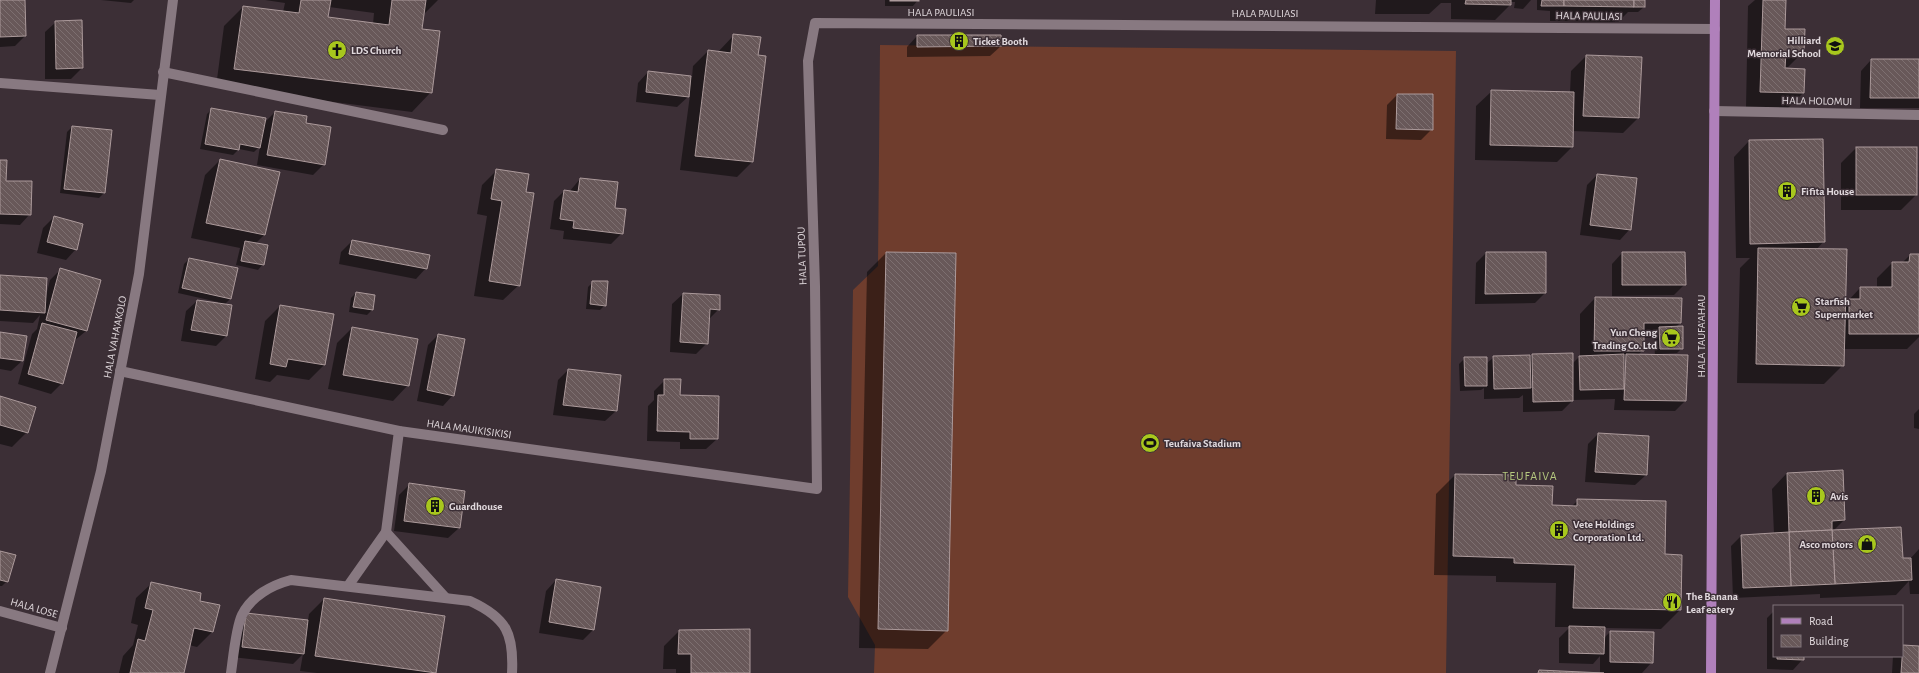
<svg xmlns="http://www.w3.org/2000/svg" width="1919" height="673" viewBox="0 0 1919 673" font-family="'Alegreya Sans',sans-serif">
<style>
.pitch{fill:#6f3d2d}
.shadow{fill:#0007;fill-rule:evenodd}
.building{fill:url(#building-back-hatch);stroke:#ac9a9b}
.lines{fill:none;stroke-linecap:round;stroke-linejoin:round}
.service{stroke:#887981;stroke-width:10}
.minor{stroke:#887981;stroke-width:10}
.secondary{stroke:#887981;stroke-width:10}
.primary{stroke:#b080bb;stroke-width:10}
.labels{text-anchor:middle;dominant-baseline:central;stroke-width:3;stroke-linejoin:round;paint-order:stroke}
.street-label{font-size:11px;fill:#e1d9dd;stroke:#3c2f36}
.poi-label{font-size:11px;font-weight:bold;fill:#e1d9dd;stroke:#3c2f36;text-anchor:start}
.neighbourhood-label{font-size:12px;letter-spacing:1px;fill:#b6ca7f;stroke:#3c2f36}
</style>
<defs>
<pattern id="building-back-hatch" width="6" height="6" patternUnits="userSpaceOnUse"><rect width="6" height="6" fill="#685859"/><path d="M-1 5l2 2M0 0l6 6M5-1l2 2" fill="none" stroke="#7d6f70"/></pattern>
</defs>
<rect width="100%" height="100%" fill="#3c2f36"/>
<!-- pitch -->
<polygon class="pitch" points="880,45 1456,51 1446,673 874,673 875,645 848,597 853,290 878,266"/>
<!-- shadow -->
<g class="shadow">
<polygon points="0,0 24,0 25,36 15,46 0,47"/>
<polygon points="101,0 134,0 131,3"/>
<path d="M265 0H438L423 15 421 30 431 92 412 112 216 87 224 26 243 7 283 12 285 3ZM329 7 374 13 373 24 327 18Z"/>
<polygon points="885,0 918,0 913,6 885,6"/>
<polygon points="1376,0 1531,0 1523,9 1514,8 1515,2 1510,2 1510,5 1495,20 1451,19 1451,3 1441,3 1429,14 1375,14"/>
<polygon points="1537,0 1644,0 1644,7 1638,12 1628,12 1618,22 1550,21 1550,11 1537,10"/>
<polygon points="1755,0 1785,0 1784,30 1804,30 1803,52 1788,67 1784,67 1803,93 1788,108 1746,107 1748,6"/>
<polygon points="81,21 82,68 71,79 45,79 45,32 56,22"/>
<polygon points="734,35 757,56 752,162 737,177 680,170 690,95 677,107 636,102 638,83 648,72 692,77 693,66 708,51 718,52"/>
<polygon points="917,36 1001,46 990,56 907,57 907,47"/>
<polygon points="1586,56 1641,58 1638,118 1623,133 1572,131 1572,147 1557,162 1475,160 1476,106 1492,91 1570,93 1571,71"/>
<polygon points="1871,60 1919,60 1919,108 1860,108 1861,71"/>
<polygon points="1397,95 1432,129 1421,140 1386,139 1387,105"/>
<polygon points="212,109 264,123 275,112 305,124 324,164 313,175 257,165 260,146 254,152 239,149 233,155 200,149 207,114"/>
<polygon points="72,127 104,193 99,198 60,193 67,132"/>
<polygon points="1749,141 1824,241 1816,250 1845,304 1860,288 1877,288 1877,278 1892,263 1902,263 1910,255 1919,255 1919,337 1907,349 1844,349 1843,365 1824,384 1737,383 1740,268 1750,258 1736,258 1734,157"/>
<polygon points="1856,148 1916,195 1901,210 1841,210 1841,163"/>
<polygon points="220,160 264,235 255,244 263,264 258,270 236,265 240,248 191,238 205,175"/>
<polygon points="0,161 5,182 30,214 20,225 0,224"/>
<polygon points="497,170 525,193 519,285 503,300 474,296 487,216 477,214 482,185"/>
<polygon points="1597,175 1630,229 1620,240 1580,235 1587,185"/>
<polygon points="580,179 614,209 622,233 611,244 563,239 564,231 550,229 554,201 564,191 569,192"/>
<polygon points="54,217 76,249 66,260 37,253 43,228"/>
<polygon points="352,241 426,268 416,279 339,264 341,252"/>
<polygon points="886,253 947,630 928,649 859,648 867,272"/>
<polygon points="1486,253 1545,293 1535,303 1475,304 1476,263"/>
<polygon points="1622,253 1685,284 1674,295 1612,296 1612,264"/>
<polygon points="189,259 230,299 224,305 226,336 216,346 181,341 186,311 197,301 218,304 218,302 178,293 184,264"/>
<polygon points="61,269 86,331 74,341 62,383 51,394 18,384 32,334 37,329 40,315 33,323 0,321 0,276 46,296 50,280"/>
<polygon points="593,282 605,305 600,310 586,309 588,287"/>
<polygon points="356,293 372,310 367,315 349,312 351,298"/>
<polygon points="683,294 719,296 719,309 708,320 707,343 696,354 670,352 672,304"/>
<path d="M1595 298 1680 323 1676 327 1682 348 1677 353 1658 354 1685 401 1675 411 1614 410 1615 399 1573 400 1562 411 1523 412V395L1519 398 1484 399V388L1481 390 1460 391 1459 364 1465 358 1486 364 1494 357 1529 358 1533 355 1572 364 1580 356V314ZM1643 338H1654L1655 356 1638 355 1643 350Z"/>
<polygon points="280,306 333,315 324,365 309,380 277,375 270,382 255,379 265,321"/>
<polygon points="352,328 408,385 393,401 328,389 337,343"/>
<polygon points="0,333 22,361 11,371 0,369"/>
<polygon points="438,335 453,395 443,406 417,401 428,345"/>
<polygon points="568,370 616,411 605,421 553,415 558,380"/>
<polygon points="665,380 717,439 706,449 680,449 680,442 647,441 648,406 654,400 654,391"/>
<polygon points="0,397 27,432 12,447 0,444"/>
<polygon points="1919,409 1919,429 1914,428 1914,414"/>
<polygon points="1598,434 1646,475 1635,485 1585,482 1588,444"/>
<polygon points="1787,473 1844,520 1833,531 1902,559 1910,559 1919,549 1919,594 1910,594 1909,581 1896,595 1820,598 1820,594 1733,598 1731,546 1741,536 1774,534 1772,489"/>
<polygon points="1455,475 1514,486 1551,506 1572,506 1578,500 1664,555 1681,556 1680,610 1661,629 1604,628 1603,639 1610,632 1652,662 1642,673 1600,673 1600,656 1593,664 1559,663 1559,638 1570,627 1555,627 1556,583 1496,582 1496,576 1434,575 1436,494"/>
<polygon points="410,484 459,528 448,538 394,531 399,495"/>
<polygon points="0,552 7,581 2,586 0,586"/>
<polygon points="556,580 593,630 583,640 539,633 546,591"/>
<polygon points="152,583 212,632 197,647 189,645 183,673 119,673 123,656 133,645 138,625 131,623 136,598"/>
<polygon points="324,599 444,617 435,673 317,673 300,671 303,654 293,664 232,657 246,614 308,621 309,614"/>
<polygon points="1774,611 1774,656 1803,656 1803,659 1793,670 1767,669 1767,618"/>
<polygon points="679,631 749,673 676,673 676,669 663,669 664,646"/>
<polygon points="1903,646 1919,647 1919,673 1892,673 1893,656 1902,656"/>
</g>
<!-- building -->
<g class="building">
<polygon points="0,0 25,0 26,36 0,37"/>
<polygon points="301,0 331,0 328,17 389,25 392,0 426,0 422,29 440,31 432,93 234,69 243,6 299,13"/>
<rect x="890" y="0" width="29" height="1"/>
<polygon points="1466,0 1511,0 1511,5 1465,4"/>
<polygon points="1542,0 1564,0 1564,6 1541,6"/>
<polygon points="1564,0 1634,0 1634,7 1564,6"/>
<rect x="1634" y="0" width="11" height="7"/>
<polygon points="1763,0 1786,0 1785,29 1805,29 1804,52 1786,52 1785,68 1805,69 1804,93 1760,92"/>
<polygon points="82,20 83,68 56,69 55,21"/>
<polygon points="733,34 761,37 758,55 766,56 753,162 695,156 708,50 731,53"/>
<polygon points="917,35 1001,35 1002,46 917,47"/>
<polygon points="1586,55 1642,57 1639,118 1583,116"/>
<polygon points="1871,59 1919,59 1919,98 1870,98"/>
<polygon points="648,71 691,76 689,97 646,92"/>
<polygon points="1491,90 1574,92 1573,147 1490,145"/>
<polygon points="1397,94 1433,94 1433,130 1396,129"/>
<polygon points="211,108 266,118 260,148 240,144 239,150 205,144"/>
<polygon points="275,111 307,116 306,123 331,127 325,165 267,155"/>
<polygon points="72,126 112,130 105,193 64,189"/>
<polygon points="1823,139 1825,242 1750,244 1749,140"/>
<rect x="1856" y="147" width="61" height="48"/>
<polygon points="220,159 280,172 265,235 206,223"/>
<polygon points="0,160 7,160 6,181 32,181 31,215 0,214"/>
<polygon points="496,169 529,174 526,192 534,193 520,286 489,281 502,201 491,199"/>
<polygon points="1597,174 1637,178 1631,230 1590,225"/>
<polygon points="580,178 618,182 615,208 626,209 623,234 573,228 574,221 560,219 564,190 578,192"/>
<polygon points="54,216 83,224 77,250 47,242"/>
<polygon points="352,240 430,255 427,269 349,254"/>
<polygon points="245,241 268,245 264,265 241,261"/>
<polygon points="1758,248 1847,249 1844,366 1756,364"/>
<polygon points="886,252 956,253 948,631 878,629"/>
<polygon points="1486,252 1546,252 1546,293 1485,294"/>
<polygon points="1622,252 1685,252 1686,285 1622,285"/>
<polygon points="1910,254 1919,254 1919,334 1849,334 1849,299 1860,299 1860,287 1892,287 1892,262 1909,262"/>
<polygon points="189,258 238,268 231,299 182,288"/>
<polygon points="60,268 101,280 87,331 46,320"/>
<polygon points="0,275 47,278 45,313 0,310"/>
<polygon points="592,281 608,281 606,306 590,304"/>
<polygon points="356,292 375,295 373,310 353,307"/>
<polygon points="683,293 720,295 720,310 710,309 708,344 680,342"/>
<polygon points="1595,297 1682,298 1681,323 1644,323 1644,351 1594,351"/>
<polygon points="197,300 232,305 227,336 191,330"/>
<polygon points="280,305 334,314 325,365 288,359 286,367 270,364"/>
<polygon points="42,323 77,332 63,384 28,374"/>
<polygon points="1683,326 1683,349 1660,349 1659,327"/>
<polygon points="352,327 418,339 409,386 343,375"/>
<polygon points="0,332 27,336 23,361 0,358"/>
<polygon points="438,334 465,339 454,396 427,390"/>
<polygon points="1573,353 1573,401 1533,402 1532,354"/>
<polygon points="1624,354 1624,389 1580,390 1579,356"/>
<polygon points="1626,354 1688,355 1686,401 1624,400"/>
<polygon points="1530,355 1531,388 1494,389 1493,356"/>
<polygon points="1464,357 1487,357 1487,386 1465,386"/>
<polygon points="568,369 621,375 617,411 563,405"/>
<polygon points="664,379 681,379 680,395 719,396 718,439 690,439 690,432 657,431 658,395 664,395"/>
<polygon points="0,396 36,407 28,433 0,425"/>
<polygon points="1598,433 1649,436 1647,475 1595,472"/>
<polygon points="1843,470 1845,520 1832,521 1832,530 1789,532 1787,473"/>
<polygon points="1455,474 1516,475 1516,485 1553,486 1552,505 1577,506 1577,499 1666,501 1665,554 1682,555 1681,610 1573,608 1575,565 1514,563 1514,558 1453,556"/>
<polygon points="409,483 465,491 460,528 404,521"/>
<polygon points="1901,527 1903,558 1911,558 1912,580 1835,584 1832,530"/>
<polygon points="1832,530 1835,584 1791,586 1789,532"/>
<polygon points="1789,532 1791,586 1743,588 1741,535"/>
<polygon points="0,551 16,555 8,582 0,580"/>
<polygon points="556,579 601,587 594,630 549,622"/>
<polygon points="151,582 201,593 200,601 220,605 213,632 194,628 184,673 130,673 138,639 145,641 153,610 145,608"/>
<polygon points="324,598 445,616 436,673 315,656"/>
<polygon points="246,613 308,620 304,654 242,647"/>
<polygon points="1569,626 1605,627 1604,654 1569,653"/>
<polygon points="750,629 750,673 691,673 691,654 678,654 679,630"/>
<polygon points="1610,631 1654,632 1653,663 1610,662"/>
<polygon points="1903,645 1919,646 1919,673 1901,673"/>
<polygon points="1777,656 1804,656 1804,660 1777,659"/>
<polygon points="1539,670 1604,673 1538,673"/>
</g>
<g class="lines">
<!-- service -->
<g class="service">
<polyline points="386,532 445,597"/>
<polyline points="348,586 386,532 399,431"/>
<path d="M231 673C233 659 236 627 242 615 251 596 272 585 291 580L470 601C507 618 514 634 512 673"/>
</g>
<!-- minor -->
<g class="minor">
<polyline points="163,72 443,130"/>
<polyline points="0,83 160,95"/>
<polyline points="1714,111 1919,115"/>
<polyline points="120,371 399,431 817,489 815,286 808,61 815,23 1715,29"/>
<polyline points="0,611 62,628"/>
</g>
<!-- secondary -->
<polyline class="secondary" points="50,673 101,471 139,274 173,0"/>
<!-- primary -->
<polyline class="primary" points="1711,673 1715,0"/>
</g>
<!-- icons -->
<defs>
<symbol id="building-disc" viewBox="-11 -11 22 22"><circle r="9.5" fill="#a8c71d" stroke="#3c2f36"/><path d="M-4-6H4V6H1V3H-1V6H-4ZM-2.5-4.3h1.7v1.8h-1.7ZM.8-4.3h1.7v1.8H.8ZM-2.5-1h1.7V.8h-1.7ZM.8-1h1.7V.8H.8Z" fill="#111"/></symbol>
<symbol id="school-disc" viewBox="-11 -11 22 22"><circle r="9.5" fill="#a8c71d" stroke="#3c2f36"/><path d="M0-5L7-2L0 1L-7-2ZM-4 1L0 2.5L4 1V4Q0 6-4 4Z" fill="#111"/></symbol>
<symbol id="church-disc" viewBox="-11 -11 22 22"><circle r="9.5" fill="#a8c71d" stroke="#3c2f36"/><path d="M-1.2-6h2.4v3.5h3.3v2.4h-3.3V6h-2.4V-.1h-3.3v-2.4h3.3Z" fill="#111"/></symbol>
<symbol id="supermarket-disc" viewBox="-11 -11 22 22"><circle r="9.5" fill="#a8c71d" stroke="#3c2f36"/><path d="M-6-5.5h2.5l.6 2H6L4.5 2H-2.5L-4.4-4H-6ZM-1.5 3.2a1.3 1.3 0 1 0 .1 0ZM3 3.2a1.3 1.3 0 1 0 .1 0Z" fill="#111"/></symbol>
<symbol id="stadium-disc" viewBox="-11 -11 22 22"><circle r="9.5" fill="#a8c71d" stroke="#3c2f36"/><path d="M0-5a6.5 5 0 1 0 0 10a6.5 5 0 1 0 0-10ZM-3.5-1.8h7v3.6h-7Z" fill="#111"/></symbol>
<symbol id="shop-disc" viewBox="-11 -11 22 22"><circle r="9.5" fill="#a8c71d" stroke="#3c2f36"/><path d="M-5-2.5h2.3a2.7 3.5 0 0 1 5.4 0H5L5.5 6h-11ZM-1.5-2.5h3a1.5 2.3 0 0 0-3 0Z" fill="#111"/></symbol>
<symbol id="restaurant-disc" viewBox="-11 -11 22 22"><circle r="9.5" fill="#a8c71d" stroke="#3c2f36"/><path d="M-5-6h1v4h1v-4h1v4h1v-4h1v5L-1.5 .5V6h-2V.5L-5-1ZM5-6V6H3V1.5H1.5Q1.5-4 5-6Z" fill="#111"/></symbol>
</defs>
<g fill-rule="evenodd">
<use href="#building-disc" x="948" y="30" width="22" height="22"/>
<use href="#school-disc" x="1824" y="35" width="22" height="22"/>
<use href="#church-disc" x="326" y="39" width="22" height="22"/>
<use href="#building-disc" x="1776" y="180" width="22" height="22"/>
<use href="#supermarket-disc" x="1790" y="296" width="22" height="22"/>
<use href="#supermarket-disc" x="1660" y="327" width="22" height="22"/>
<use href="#stadium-disc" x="1139" y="432" width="22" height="22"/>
<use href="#building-disc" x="1805" y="485" width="22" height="22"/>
<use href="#building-disc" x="424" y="495" width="22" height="22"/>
<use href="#building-disc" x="1548" y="519" width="22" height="22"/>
<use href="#shop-disc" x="1856" y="533" width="22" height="22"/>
<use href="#restaurant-disc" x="1661" y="591" width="22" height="22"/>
</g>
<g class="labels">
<!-- street labels -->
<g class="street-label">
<text x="941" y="12">HALA PAULIASI</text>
<text x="1265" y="13">HALA PAULIASI</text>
<text transform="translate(1589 16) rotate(1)">HALA PAULIASI</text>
<text transform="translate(1817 101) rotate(1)">HALA HOLOMUI</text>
<text transform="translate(802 256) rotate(-92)">HALA TUPOU</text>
<text transform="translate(1701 336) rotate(-90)">HALA TAUFA'AHAU</text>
<text transform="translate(115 337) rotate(-79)">HALA VAHA'AKOLO</text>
<text transform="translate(469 429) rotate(8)">HALA MAUIKISIKISI</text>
<text transform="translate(34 608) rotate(16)">HALA LOSE</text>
</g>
<!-- poi labels -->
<g class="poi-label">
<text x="1821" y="40" text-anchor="end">Hilliard<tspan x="1821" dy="13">Memorial School</tspan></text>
<text x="973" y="41">Ticket Booth</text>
<text x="351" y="50">LDS Church</text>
<text x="1801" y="191">Fifita House</text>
<text x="1815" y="301">Starfish<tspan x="1815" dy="13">Supermarket</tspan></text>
<text x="1657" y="332" text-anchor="end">Yun Cheng<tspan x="1657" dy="13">Trading Co. Ltd</tspan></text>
<text x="1164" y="443">Teufaiva Stadium</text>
<text x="1830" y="496">Avis</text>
<text x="449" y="506">Guardhouse</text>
<text x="1573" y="524">Vete Holdings<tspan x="1573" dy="13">Corporation Ltd.</tspan></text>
<text x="1853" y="544" text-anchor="end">Asco motors</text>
<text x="1686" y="596">The Banana<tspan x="1686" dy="13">Leaf eatery</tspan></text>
</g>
<!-- neighbourhood labels -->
<g class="neighbourhood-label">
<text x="1530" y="476">TEUFAIVA</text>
</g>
</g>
<!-- legend -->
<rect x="1773" y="605" width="130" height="52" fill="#3c2f36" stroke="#7e7379"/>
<rect x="1781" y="618" width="20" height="6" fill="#b080bb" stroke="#7e7379"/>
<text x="1809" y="625" font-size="12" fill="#e1d9dd">Road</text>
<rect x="1781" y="635" width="20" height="12" fill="url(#building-back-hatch)" stroke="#7e7379"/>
<text x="1809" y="645" font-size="12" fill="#e1d9dd">Building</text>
</svg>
